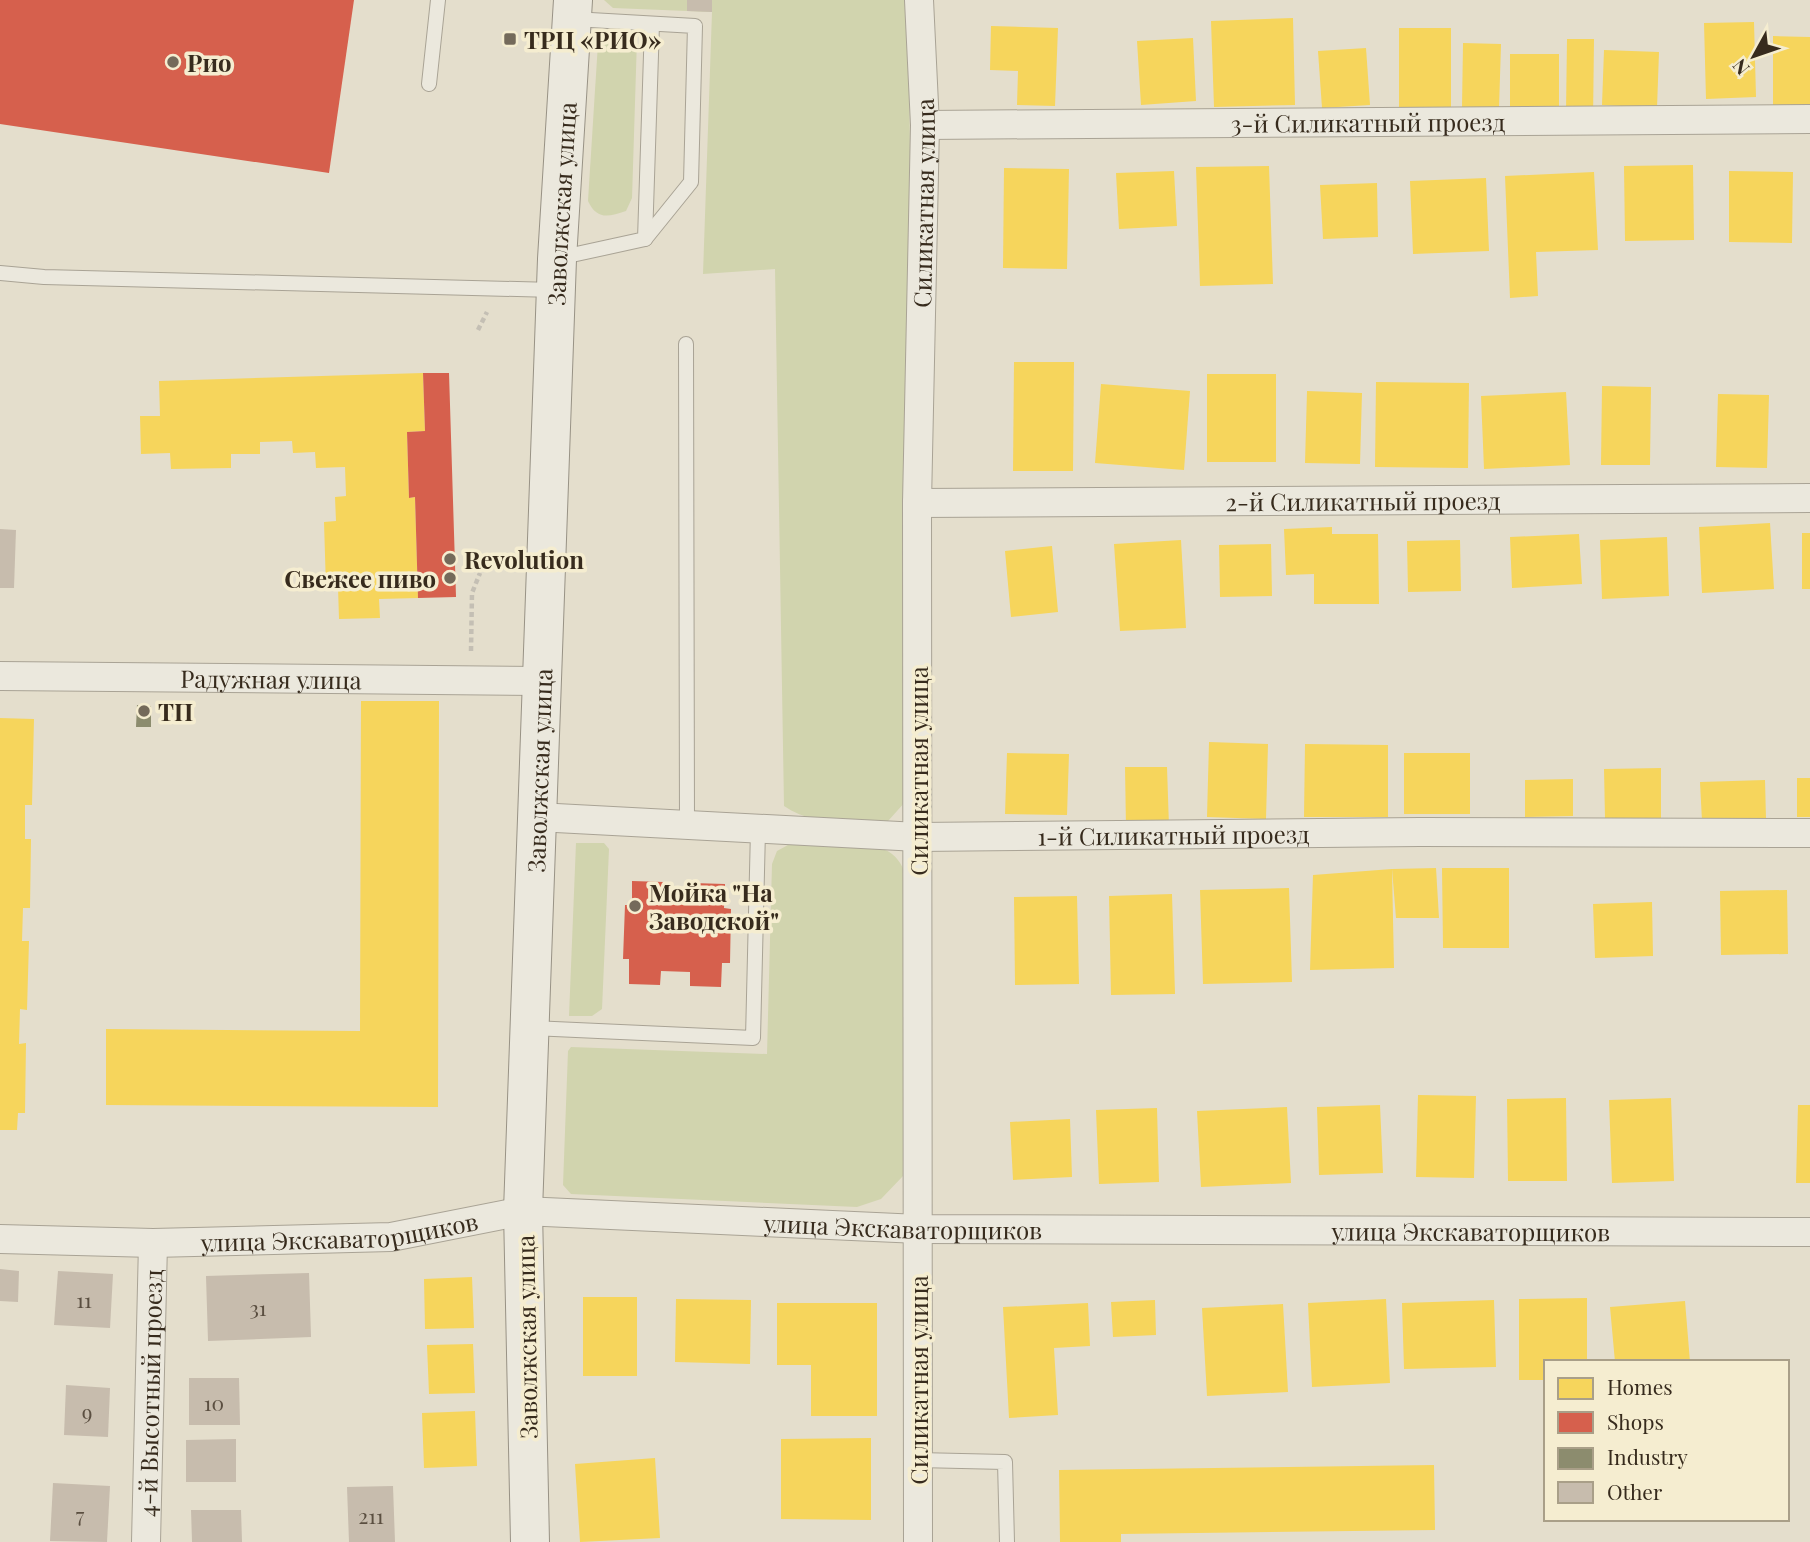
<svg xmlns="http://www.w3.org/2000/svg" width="1810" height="1542" viewBox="0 0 1810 1542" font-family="'Playfair Display',serif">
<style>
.green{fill:#d1d4ae}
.homes{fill:#f6d55c}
.shops{fill:#d6604d}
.industry{fill:#8c8c6e}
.building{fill:#c7bcad}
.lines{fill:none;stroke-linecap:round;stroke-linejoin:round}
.service-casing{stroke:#a9a395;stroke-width:16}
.minor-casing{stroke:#a9a395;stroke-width:30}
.secondary-casing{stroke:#989285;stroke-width:40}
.path{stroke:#c4bfb4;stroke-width:4.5;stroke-dasharray:5 3.5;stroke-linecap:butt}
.service{stroke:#ebe8dd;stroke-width:14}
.minor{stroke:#ebe8dd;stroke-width:28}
.secondary{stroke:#ebe8dd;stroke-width:38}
.poi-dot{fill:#746a5a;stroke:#f5edd0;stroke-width:2.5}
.labels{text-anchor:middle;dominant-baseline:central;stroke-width:7;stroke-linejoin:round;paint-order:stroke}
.number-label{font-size:21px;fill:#5b4f41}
.poi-label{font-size:24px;font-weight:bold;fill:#372b1d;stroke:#f5edd0;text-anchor:start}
.street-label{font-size:24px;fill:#372b1d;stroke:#f5edd0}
</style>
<rect width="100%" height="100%" fill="#e4decc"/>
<!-- green -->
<g class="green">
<path d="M604 0H908L910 150 906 420V801L888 821C856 826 811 825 784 806L775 269 703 274 712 12 613 8Z"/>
<path d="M611 32 630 33 637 39 632 198 626 211C608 217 597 220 588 201L598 43 602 35Z"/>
<polygon points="576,843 604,843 609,849 602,1009 592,1016 569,1016"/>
<path d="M788 845C812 845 874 839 892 854 901 861 905 872 909 883L903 1176 881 1199 857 1207 571 1194 563 1185 568 1051 571 1047 767 1054 772 864 777 851Z"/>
</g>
<!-- homes -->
<g class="homes">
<polygon points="1293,18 1295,105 1214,107 1211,21"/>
<polygon points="1754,22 1756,97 1706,99 1704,23"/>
<polygon points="991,26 1058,28 1055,106 1017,105 1018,71 990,70"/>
<polygon points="1399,28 1451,28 1451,107 1399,108"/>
<polygon points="1773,36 1810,37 1810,108 1773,108"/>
<polygon points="1193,38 1196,101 1141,105 1137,41"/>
<polygon points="1567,39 1594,39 1593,121 1566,112"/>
<polygon points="1463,43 1501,44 1499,109 1462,108"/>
<polygon points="1366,48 1370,105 1322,108 1318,51"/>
<polygon points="1604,50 1659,52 1657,108 1602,105"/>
<rect x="1510" y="54" width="49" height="53"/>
<polygon points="1693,165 1694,240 1625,241 1624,166"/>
<polygon points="1269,166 1273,284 1200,286 1196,167"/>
<polygon points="1004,168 1069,169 1067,269 1003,268"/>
<polygon points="1174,171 1177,226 1119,229 1116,173"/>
<polygon points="1729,171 1793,172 1792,243 1729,242"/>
<polygon points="1594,172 1598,250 1536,252 1538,296 1510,298 1505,176"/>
<polygon points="1486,178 1489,251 1413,254 1410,181"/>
<polygon points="1377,183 1378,237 1323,239 1320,185"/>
<polygon points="1014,362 1074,362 1073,471 1013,471"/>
<polygon points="423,373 425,431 407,432 409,498 415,497 418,598 379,599 380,618 339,619 338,587 326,588 324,522 336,521 335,497 346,496 345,467 316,468 315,452 293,453 292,441 260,442 260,454 231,454 231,468 171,469 170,453 141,454 140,416 160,416 159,381"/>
<rect x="1207" y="374" width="69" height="88"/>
<polygon points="1376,382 1469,383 1468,468 1375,467"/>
<polygon points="1101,384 1190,391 1184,470 1095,463"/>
<polygon points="1602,386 1651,387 1650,465 1601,465"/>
<polygon points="1307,391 1362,393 1360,464 1305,463"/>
<polygon points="1566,392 1570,465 1484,469 1481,396"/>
<polygon points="1718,394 1769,395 1767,468 1716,467"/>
<polygon points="1770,523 1774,589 1702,593 1699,527"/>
<polygon points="1332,527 1332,534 1378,534 1379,604 1314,604 1314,574 1286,575 1284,529"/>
<rect x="1802" y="533" width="8" height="56"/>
<polygon points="1579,534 1582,584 1512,588 1510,537"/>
<polygon points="1667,537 1669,596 1602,599 1600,540"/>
<polygon points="1181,540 1186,628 1120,631 1114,544"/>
<polygon points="1460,540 1461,591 1408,592 1407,541"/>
<polygon points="1271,544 1272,596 1220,597 1219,545"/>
<polygon points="1052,546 1058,612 1011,617 1005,551"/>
<polygon points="361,701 439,701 438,1107 106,1105 106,1029 360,1031"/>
<polygon points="0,718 34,719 32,805 25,805 25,839 31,839 30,908 23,908 22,941 29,941 27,1010 20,1009 19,1044 26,1043 25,1113 18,1113 17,1130 0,1130"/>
<polygon points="1209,742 1268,744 1266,819 1207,817"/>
<polygon points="1305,744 1388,745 1388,817 1304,817"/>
<polygon points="1007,753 1069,754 1067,815 1005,814"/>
<rect x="1404" y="753" width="66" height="61"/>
<polygon points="1125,767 1167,767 1169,827 1126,828"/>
<polygon points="1661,768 1661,818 1605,818 1604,769"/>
<rect x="1797" y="778" width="13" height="39"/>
<polygon points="1573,779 1573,816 1525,817 1525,780"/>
<polygon points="1765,780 1766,819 1702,821 1700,782"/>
<polygon points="1436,868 1439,918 1396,918 1392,869"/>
<polygon points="1442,868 1509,868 1509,948 1443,948"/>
<polygon points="1392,869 1394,968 1310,970 1313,875"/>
<polygon points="1289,888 1292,982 1203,984 1200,890"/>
<polygon points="1787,890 1788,954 1721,955 1720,891"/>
<polygon points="1172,894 1175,994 1111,995 1109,896"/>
<polygon points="1077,896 1079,984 1015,985 1014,897"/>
<polygon points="1652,902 1653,956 1595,958 1593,904"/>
<polygon points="1418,1095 1476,1096 1474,1178 1416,1177"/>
<polygon points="1566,1098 1567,1181 1508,1181 1507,1099"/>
<polygon points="1671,1098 1674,1181 1612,1183 1609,1100"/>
<polygon points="1380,1105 1383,1173 1319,1175 1317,1107"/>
<polygon points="1798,1105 1810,1105 1810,1183 1796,1183"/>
<polygon points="1287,1107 1291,1183 1201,1187 1197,1111"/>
<polygon points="1157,1108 1159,1182 1099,1184 1096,1110"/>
<polygon points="1070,1119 1072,1177 1013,1180 1010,1122"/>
<polygon points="472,1277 474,1328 425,1329 424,1279"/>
<rect x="583" y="1297" width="54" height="79"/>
<polygon points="1587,1298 1587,1362 1546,1362 1546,1380 1519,1380 1519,1299"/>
<polygon points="676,1299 751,1300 750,1364 675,1362"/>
<polygon points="1386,1299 1390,1383 1312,1387 1308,1303"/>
<polygon points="1155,1300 1156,1335 1113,1337 1111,1302"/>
<polygon points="1494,1300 1496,1367 1404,1369 1402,1303"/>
<polygon points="1685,1301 1690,1362 1615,1362 1610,1307"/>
<polygon points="777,1303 877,1303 877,1416 811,1416 811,1365 777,1365"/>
<polygon points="1088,1303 1090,1346 1054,1348 1058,1415 1009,1418 1003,1307"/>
<polygon points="1283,1304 1288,1392 1207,1396 1202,1308"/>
<polygon points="473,1344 475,1393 429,1394 427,1345"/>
<polygon points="475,1411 477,1466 424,1468 422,1413"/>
<polygon points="871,1438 871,1520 781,1519 781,1439"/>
<polygon points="655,1458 660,1538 580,1542 575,1464"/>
<polygon points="1434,1465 1435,1530 1121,1534 1121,1542 1060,1542 1059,1470"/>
</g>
<!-- shops -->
<g class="shops">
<polygon points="0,0 354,0 329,173 0,124"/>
<polygon points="423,373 449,373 456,597 418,598 415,497 409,498 407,432 425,431"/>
<polygon points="632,881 664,882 663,896 693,897 693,883 725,884 724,908 731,909 730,963 722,963 721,987 690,986 690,972 661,971 660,985 629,984 629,959 623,959 625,905 632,905"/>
</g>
<!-- industry -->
<polygon class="industry" points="137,705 151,706 151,727 136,727"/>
<!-- building -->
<g class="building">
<polygon points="687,0 712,0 712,12 687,11"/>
<polygon points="0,529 16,530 14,588 0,588"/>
<polygon points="0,1269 19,1271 18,1302 0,1301"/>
<polygon points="58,1271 113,1274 110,1328 54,1325"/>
<polygon points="309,1273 311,1337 208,1341 206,1276"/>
<polygon points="189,1378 239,1378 240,1425 189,1425"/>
<polygon points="66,1385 110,1388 108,1437 64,1435"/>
<polygon points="236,1439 236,1482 186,1482 186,1440"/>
<polygon points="53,1483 110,1486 107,1542 50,1541"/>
<polygon points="393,1486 395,1542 349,1542 347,1487"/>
<polygon points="191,1510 241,1510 242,1542 192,1542"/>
</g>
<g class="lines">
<defs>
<g id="service">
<polyline points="573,19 695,26 691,182 645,239"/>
<polyline points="429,84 438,0"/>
<polyline points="558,258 645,239 652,24"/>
<polyline points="0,273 44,277 554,290"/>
<polyline points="686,344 687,826"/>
<polyline points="532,1028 753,1038 758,830"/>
<polyline points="918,1460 1005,1462 1007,1542"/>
</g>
<g id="minor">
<path id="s1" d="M925 125 1810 119"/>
<path id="s2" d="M917 503 1810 498"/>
<path id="s3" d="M0 676 542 681"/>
<path id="s4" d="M537 817 918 837 1420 832 1810 833"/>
<path id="s5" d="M0 1239 153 1243 391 1237 523 1211 919 1229 1810 1232"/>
<path id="s6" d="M146 1542 153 1243"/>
<path id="s7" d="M918 1542 917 503 925 125 919 0"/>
</g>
<g id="secondary">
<path id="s8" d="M530 1542 523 1211 557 259 573 0"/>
</g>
</defs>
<!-- service casing -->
<use href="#service" class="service-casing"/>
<!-- minor casing -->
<use href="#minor" class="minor-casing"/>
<!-- secondary casing -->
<use href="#secondary" class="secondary-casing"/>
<!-- path -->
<g class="path">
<polyline points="478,330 487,312"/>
<polyline points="471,651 472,593 480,573"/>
</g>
<!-- service -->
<use href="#service" class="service"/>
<!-- minor -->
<use href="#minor" class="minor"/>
<!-- secondary -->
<use href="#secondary" class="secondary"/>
</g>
<!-- markers -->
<g class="poi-dot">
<rect x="503" y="32" width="14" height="14" rx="3.5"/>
<circle cx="173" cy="62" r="7"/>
<circle cx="450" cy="559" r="7"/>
<circle cx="450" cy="578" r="7"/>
<circle cx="144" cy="711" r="7"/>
<circle cx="635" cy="906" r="7"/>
</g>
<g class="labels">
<!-- number labels -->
<g class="number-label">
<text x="84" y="1299">11</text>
<text x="258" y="1307">31</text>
<text x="214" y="1402">10</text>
<text x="87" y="1411">9</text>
<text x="80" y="1514">7</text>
<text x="371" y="1515">211</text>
</g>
<!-- poi labels -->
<g class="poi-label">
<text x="524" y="39">ТРЦ «РИО»</text>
<text x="187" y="62">Рио</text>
<text x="464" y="559">Revolution</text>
<text x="436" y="578" text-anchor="end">Свежее пиво</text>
<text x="158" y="711">ТП</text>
<text x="649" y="892">Мойка "На<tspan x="649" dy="28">Заводской"</tspan></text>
</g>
<!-- street labels -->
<g class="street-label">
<text stroke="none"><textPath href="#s1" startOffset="443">3-й Силикатный проезд</textPath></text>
<text stroke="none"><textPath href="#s8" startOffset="1339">Заволжская улица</textPath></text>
<text stroke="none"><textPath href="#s7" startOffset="1339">Силикатная улица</textPath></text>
<text stroke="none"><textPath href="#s2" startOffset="446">2-й Силикатный проезд</textPath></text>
<text stroke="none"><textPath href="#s3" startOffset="271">Радужная улица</textPath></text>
<text stroke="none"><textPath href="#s8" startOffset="772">Заволжская улица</textPath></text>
<text transform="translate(918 771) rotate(-90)">Силикатная улица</text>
<text stroke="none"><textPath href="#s4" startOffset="637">1-й Силикатный проезд</textPath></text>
<text stroke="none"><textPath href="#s5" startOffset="906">улица Экскаваторщиков</textPath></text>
<text stroke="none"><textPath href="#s5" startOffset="340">улица Экскаваторщиков</textPath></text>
<text stroke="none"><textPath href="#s5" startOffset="1474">улица Экскаваторщиков</textPath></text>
<text transform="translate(526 1337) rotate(-91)">Заволжская улица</text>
<text transform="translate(918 1380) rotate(-90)">Силикатная улица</text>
<text stroke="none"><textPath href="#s6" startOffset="149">4-й Высотный проезд</textPath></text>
</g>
</g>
<!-- legend -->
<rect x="1544" y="1360" width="245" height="161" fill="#f5edd0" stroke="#a99f88" stroke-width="2"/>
<rect x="1558" y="1378" width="35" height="21" fill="#f6d55c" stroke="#a99f88" stroke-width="2"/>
<text x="1607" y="1395" font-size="21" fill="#372b1d">Homes</text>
<rect x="1558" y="1412" width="35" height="21" fill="#d6604d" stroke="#a99f88" stroke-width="2"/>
<text x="1607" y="1430" font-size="21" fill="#372b1d">Shops</text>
<rect x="1558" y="1448" width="35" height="21" fill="#8c8c6e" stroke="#a99f88" stroke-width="2"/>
<text x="1607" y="1465" font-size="21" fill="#372b1d">Industry</text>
<rect x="1558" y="1482" width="35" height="21" fill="#c7bcad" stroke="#a99f88" stroke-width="2"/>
<text x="1607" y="1500" font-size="21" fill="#372b1d">Other</text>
<!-- north arrow -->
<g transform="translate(1754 56) rotate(230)" stroke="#f5edd0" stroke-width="5" paint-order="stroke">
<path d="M0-5L12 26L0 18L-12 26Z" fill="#372b1d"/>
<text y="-10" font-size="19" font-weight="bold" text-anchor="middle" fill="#372b1d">N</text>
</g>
</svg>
